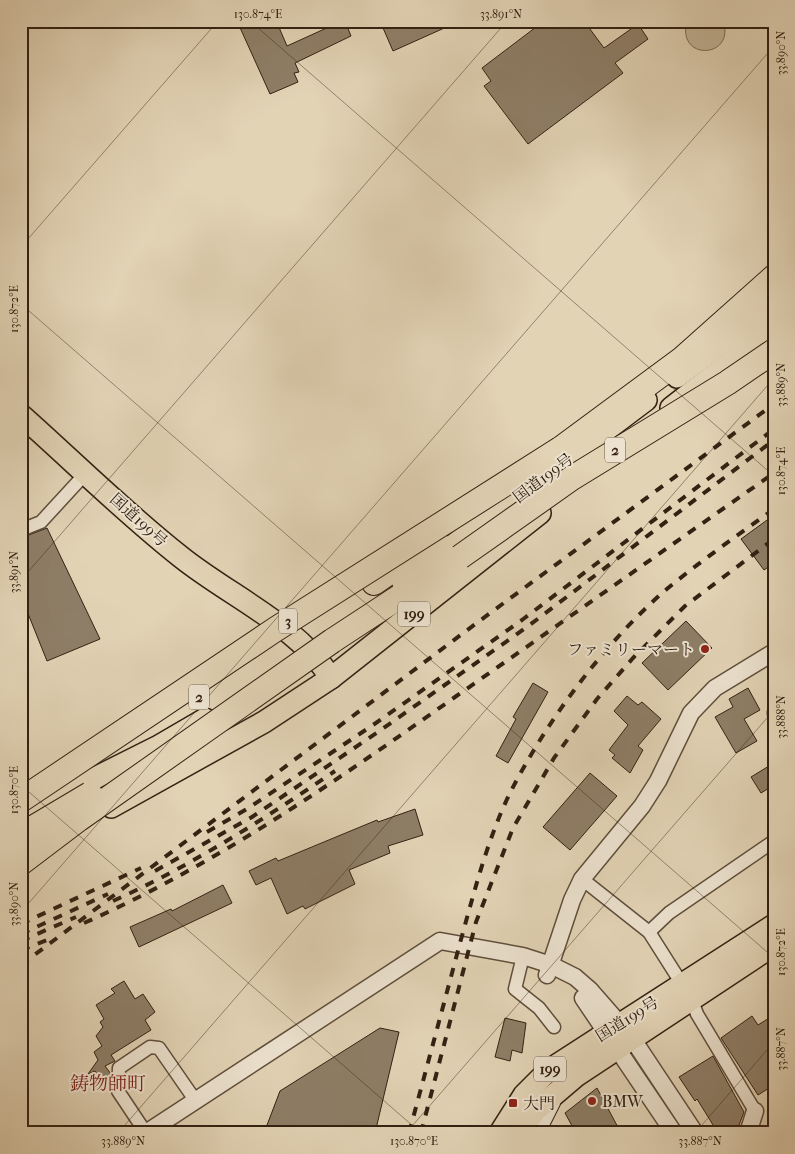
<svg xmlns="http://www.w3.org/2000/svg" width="795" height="1154" viewBox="0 0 795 1154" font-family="'IM FELL French Canon','Noto Serif JP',serif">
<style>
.green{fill:#c4b599;stroke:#7c6b56}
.building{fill:#8e7e67;stroke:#332112}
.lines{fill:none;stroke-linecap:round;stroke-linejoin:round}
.minor-casing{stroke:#5f4e3b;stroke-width:15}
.tertiary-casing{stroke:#5f4e3b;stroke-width:19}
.secondary-casing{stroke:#332112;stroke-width:21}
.trunk-casing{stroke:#332112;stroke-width:24}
.motorway-casing{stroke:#332112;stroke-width:26}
.minor{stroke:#ece2cf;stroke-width:12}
.tertiary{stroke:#ece2cf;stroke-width:16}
.secondary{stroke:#ece2cf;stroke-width:19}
.trunk{stroke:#e2d3b5;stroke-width:21}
.motorway{stroke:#e2d3b5;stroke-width:24}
.rail{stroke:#332112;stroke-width:4;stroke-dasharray:9 9;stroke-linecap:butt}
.motorway-bridge-casing{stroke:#332112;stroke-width:26;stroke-linecap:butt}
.motorway-bridge{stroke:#e2d3b5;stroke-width:24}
.ticks{fill:none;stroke:#332112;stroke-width:1;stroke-opacity:0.45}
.poi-dot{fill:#8f2418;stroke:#ece2cf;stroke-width:2}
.labels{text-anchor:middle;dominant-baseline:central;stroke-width:4;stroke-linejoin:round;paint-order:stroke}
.shield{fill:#ece2cf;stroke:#6a5b4b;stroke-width:1}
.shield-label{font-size:15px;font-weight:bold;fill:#332112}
.street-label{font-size:16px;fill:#332112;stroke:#ece2cf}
.poi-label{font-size:16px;fill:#332112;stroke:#ece2cf;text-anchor:start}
.quarter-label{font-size:19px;fill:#7a1f14;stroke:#ece2cf}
.neatline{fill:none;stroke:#332112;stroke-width:2}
.ticks-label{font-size:12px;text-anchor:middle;fill:#332112}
</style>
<rect width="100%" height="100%" fill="#e2d3b5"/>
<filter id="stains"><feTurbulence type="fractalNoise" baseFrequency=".004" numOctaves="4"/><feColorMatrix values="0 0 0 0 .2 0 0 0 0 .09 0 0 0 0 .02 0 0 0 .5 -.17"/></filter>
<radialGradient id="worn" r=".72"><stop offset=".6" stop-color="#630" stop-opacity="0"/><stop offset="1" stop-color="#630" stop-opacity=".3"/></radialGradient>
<!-- green -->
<path class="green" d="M691 21H723C736 57 680 62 686 25Z"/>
<!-- building -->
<g class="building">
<polygon points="237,21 271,21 273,27 278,25 287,46 342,21 345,21 351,36 295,63 299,72 294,73 298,82 270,94"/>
<polygon points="380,21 460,21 393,51"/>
<polygon points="544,21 584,21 604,48 638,24 648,39 615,63 623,73 528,144 484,86 491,81 482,68"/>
<polygon points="774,515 774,563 764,570 741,539"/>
<polygon points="47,528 100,639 47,661 21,596 21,538"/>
<polygon points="686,621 712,648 668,690 642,663"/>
<polygon points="533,683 548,692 508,763 496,756 516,719 513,717"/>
<polygon points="748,688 760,710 744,719 757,741 736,753 715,717 733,707 729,699"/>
<polygon points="627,696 638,705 642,702 661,719 638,746 643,750 630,773 612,758 615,755 609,750 628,725 614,711"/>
<polygon points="769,766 774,774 774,785 761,793 751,777"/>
<polygon points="590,773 617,796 570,850 543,827"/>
<polygon points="415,809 423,835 388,846 390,853 349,870 355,884 305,909 303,906 287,914 271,878 256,885 249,871 276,858 278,861 377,820 378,822"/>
<polygon points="223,885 232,903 139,947 130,927 171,909 172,911"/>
<polygon points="124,981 135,999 143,994 155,1012 145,1020 151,1030 111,1055 115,1061 105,1066 111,1074 101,1081 95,1071 88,1074 98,1060 94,1052 102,1046 96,1036 103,1027 100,1022 104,1019 96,1005 115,993 111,989"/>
<polygon points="774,1015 774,1085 758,1095 721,1038 752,1016 758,1025"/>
<polygon points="505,1018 526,1023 522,1053 512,1050 510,1061 495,1057"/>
<polygon points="380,1028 399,1032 375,1133 264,1133 280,1091"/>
<polygon points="713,1056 744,1112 736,1133 718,1133 697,1099 695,1101 679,1077"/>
<polygon points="597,1088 621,1133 576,1133 565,1113"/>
</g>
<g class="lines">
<defs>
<g id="minor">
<polyline points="21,530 41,522 86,473"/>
<polyline points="774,712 774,714"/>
<polyline points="582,879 649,932 682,984"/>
<polyline points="649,932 669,913 774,841"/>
<polyline points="523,956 515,989 539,1008 554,1027"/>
<polyline points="691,998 697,1014 755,1111"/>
<polyline points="146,1133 118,1091 119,1068 150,1047 159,1048 195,1100"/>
</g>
<g id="tertiary">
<polyline points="547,975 572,900 582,879 642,806 658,781 691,713 715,688 774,652"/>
<polyline points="583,998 674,1133"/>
<polyline points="146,1133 440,941 523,956 551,965 575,977 590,990 632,1038 695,1133"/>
<polyline points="748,1133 755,1111"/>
</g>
<polyline id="secondary" points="535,1133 551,1101"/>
<g id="trunk">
<polyline points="677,377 774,303"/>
<polyline points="671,408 774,328"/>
<path d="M21 415C74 462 125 513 181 557 231 597 295 623 331 678"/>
<polyline points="403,583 646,400"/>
<polyline points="111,807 264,722 331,678 540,513"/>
<polyline points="21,815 157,747 205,719"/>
<polyline points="500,1133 524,1095 549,1070 774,925"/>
<polyline points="518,1133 536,1110 576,1076 774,945"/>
</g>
<g id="motorway">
<polyline points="544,461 682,359 774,277"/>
<polyline points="374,583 436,540"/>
<polyline points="332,641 460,557"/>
</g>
</defs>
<!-- minor casing -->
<use href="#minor" class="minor-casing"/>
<!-- tertiary casing -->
<use href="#tertiary" class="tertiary-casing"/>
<!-- secondary casing -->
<use href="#secondary" class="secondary-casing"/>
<!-- trunk casing -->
<use href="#trunk" class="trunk-casing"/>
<!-- motorway casing -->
<use href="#motorway" class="motorway-casing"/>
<!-- minor -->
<use href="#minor" class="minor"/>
<!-- tertiary -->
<use href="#tertiary" class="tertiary"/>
<!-- secondary -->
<use href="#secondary" class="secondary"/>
<!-- trunk -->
<use href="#trunk" class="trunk"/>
<!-- motorway -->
<use href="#motorway" class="motorway"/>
<!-- rail -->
<g class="rail">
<polyline points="207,832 247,809 373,725 522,620 774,429"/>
<polyline points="155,871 252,817 378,732 527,627 774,440"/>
<path d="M113 901C191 866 264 819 335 771"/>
<path d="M84 923C217 864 336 781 455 697 561 623 667 548 774 473"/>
<polyline points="21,924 141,868"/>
<polyline points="21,934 108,894"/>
<polyline points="21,941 76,917"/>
<polyline points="21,950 47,940"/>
<polyline points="21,965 478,622 774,404"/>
<path d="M409 1133C426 1070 443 1007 460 943 474 893 487 840 510 793 547 720 605 642 668 588 702 560 738 535 774 509"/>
<polyline points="421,1133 476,922 513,828 554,758 597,699 633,658 685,606 774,539"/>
</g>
<defs>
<g id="motorway-bridge">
<polyline points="460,557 572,478 727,383 774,351"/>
<polyline points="21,800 276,629 560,449"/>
<polyline points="21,835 90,794"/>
<polyline points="21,863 79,819 332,641"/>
</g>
</defs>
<!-- motorway-bridge casing -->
<use href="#motorway-bridge" class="motorway-bridge-casing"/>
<!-- motorway-bridge -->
<use href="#motorway-bridge" class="motorway-bridge"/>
</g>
<!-- ticks -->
<path class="ticks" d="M250 21 774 476M21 247 218 21M21 304 774 958M21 580 507 21M21 785 421 1133M21 912 774 46M118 1133 774 378M406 1133 774 710M695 1133 774 1042"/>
<!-- markers -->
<g class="poi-dot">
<circle cx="705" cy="649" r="5"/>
<circle cx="592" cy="1101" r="5"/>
<rect x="508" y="1098" width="10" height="10" rx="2.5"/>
</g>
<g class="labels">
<!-- shield labels -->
<g class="shield">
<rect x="605" y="437.5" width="20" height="25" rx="4"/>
<rect x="398" y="601.5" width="32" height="25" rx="4"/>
<rect x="279" y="608.5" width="18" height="25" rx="4"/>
<rect x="189" y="684.5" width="20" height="25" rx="4"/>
<rect x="534" y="1056.5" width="32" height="25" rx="4"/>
</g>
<g class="shield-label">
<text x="615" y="450">2</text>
<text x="414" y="614">199</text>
<text x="288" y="621">3</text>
<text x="199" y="697">2</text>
<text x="550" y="1069">199</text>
</g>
<!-- street labels -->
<g class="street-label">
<text transform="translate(543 478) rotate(-37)">国道199号</text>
<text transform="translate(139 520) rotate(42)">国道199号</text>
<text transform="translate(627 1019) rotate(-32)">国道199号</text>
</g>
<!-- poi labels -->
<g class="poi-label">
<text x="695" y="649" text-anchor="end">ファミリーマート</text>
<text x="602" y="1101">BMW</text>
<text x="523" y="1103">大門</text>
</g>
<!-- quarter labels -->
<g class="quarter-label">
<text x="108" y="1084">鋳物師町</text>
</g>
</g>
<!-- margin -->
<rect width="795" height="1154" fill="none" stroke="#e2d3b5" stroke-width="55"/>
<rect x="28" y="28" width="740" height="1098" class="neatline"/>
<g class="ticks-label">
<text x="258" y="18">130.874°E</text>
<text x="501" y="18">33.891°N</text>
<text transform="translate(781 53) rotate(-90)" y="4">33.890°N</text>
<text transform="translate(14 309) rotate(-90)" y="4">130.872°E</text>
<text transform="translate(781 385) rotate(-90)" y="4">33.889°N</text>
<text transform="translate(781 471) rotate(-90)" y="4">130.874°E</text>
<text transform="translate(14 572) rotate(-90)" y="4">33.891°N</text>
<text transform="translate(781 717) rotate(-90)" y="4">33.888°N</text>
<text transform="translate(14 790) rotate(-90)" y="4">130.870°E</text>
<text transform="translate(14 904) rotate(-90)" y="4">33.890°N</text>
<text transform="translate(781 952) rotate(-90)" y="4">130.872°E</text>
<text transform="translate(781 1049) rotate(-90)" y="4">33.887°N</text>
<text x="123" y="1145">33.889°N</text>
<text x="414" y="1145">130.870°E</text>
<text x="700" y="1145">33.887°N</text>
</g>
<rect width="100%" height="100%" filter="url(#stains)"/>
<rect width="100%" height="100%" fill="url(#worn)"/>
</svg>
